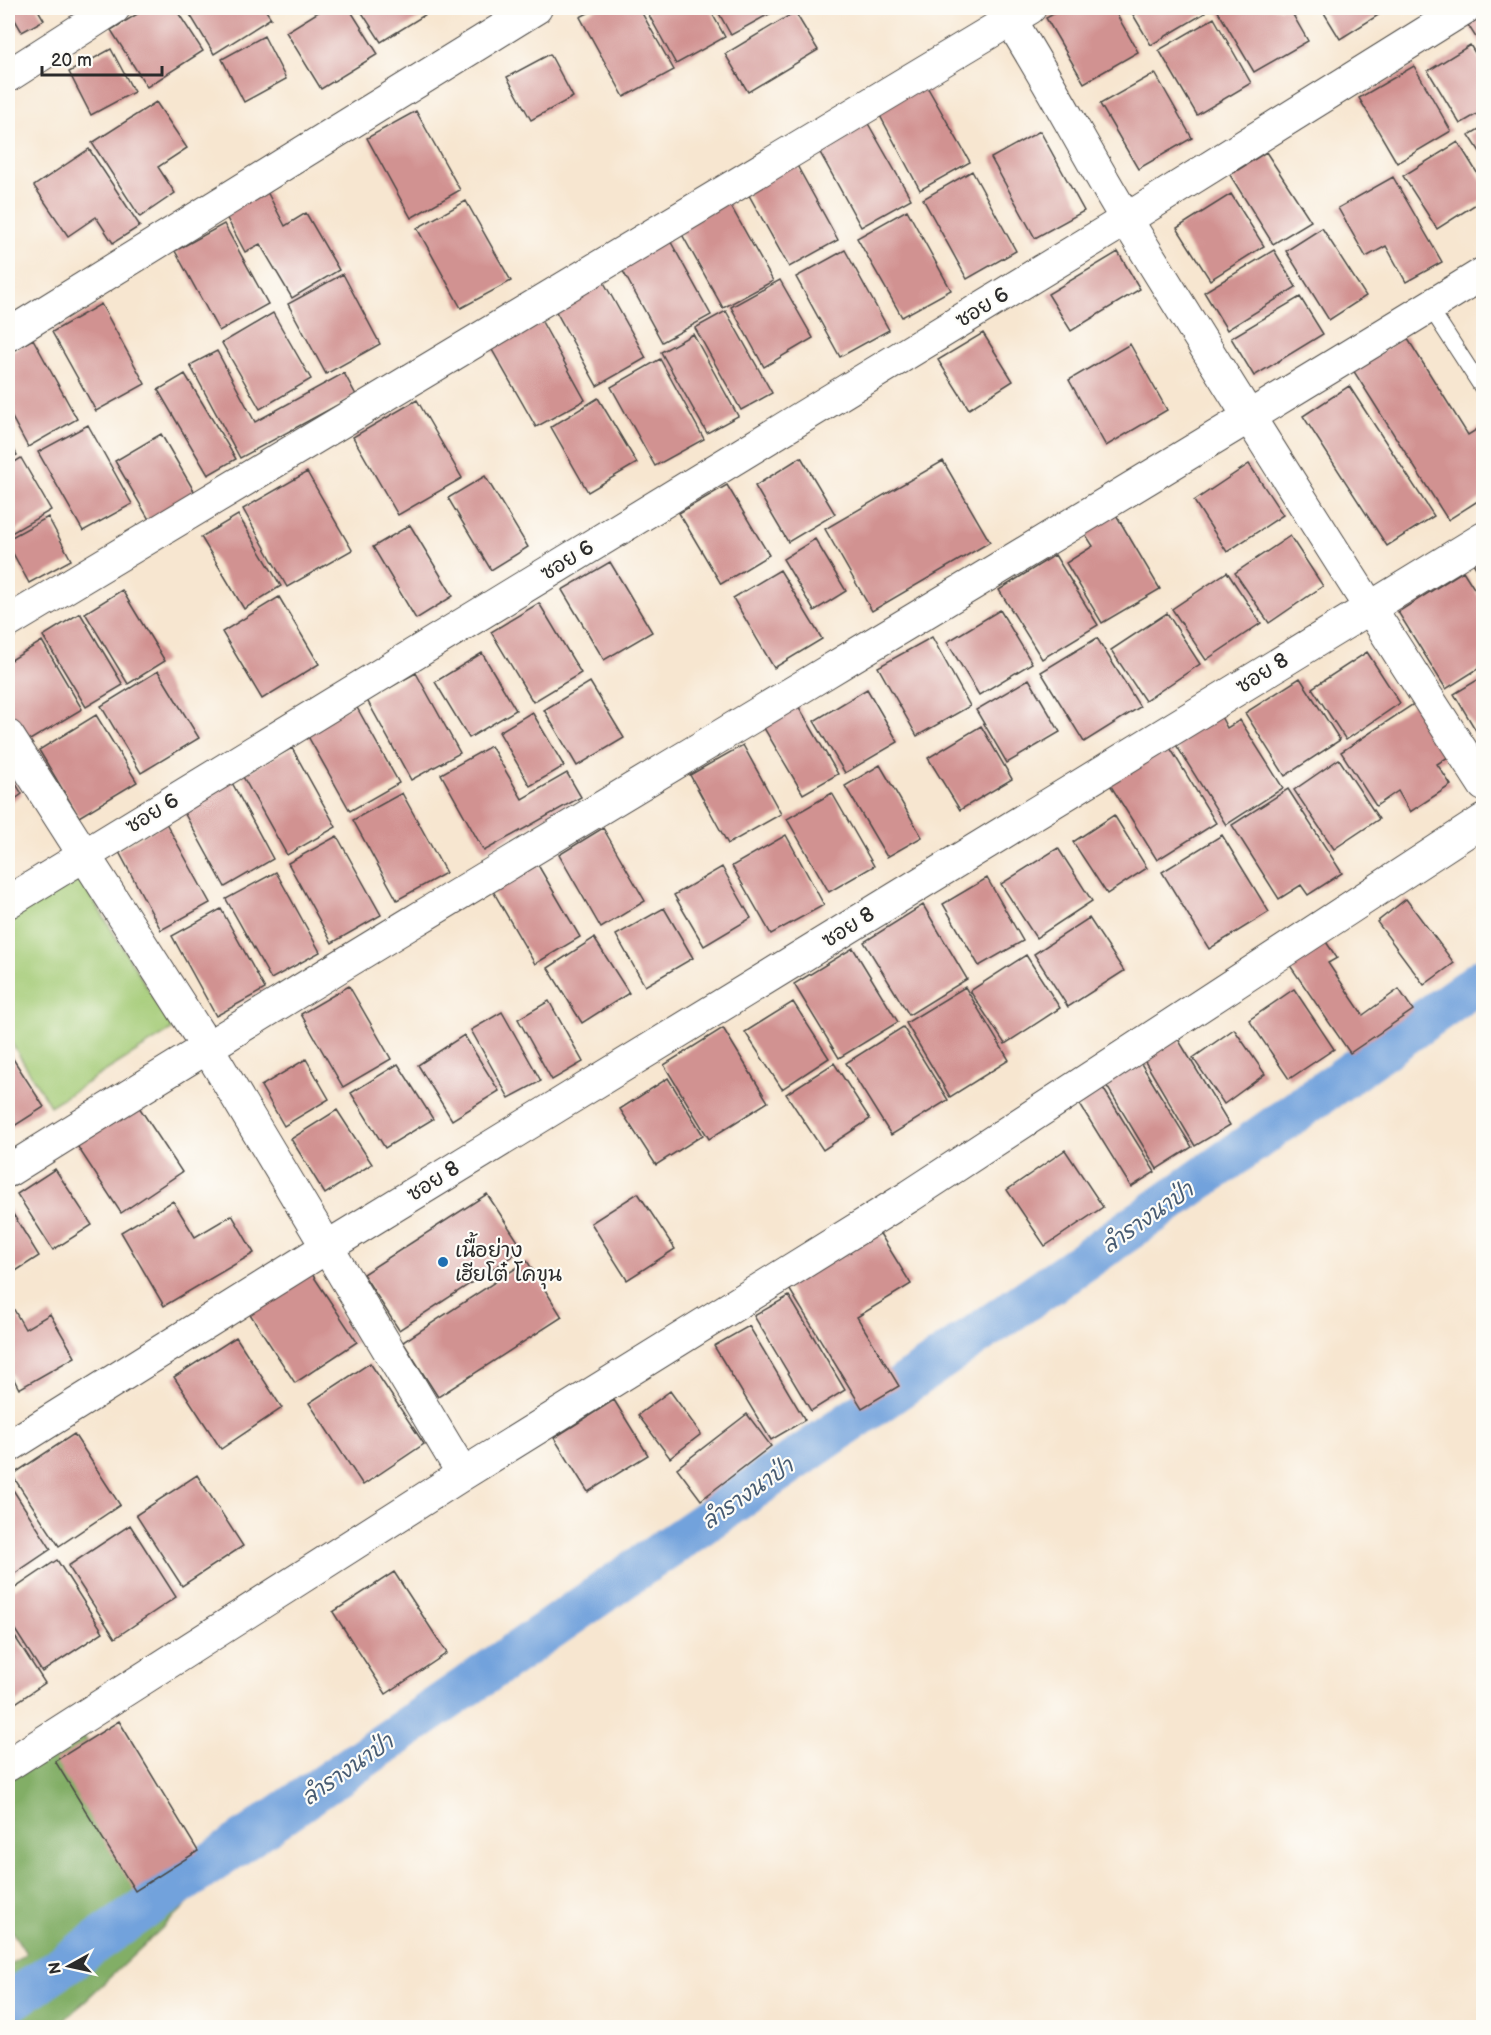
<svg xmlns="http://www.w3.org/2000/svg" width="1491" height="2035" font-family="'Balsamiq Sans','Playpen Sans Thai',sans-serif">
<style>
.green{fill:#a3ca75;stroke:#677a50;stroke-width:1.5}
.forest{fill:#82ae66;stroke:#566c48;stroke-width:1.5}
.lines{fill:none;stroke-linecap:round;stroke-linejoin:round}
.canal{stroke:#72a2dc;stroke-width:42}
.building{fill:#d19291}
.lane-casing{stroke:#4a4744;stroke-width:17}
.street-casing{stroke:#4a4744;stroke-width:34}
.lane{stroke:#fff;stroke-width:15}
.street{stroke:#fff;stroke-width:32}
.poi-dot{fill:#1f6fb2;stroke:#fdfcf7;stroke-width:2}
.labels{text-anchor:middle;stroke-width:4.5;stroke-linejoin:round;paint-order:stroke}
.street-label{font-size:21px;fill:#2b2b2b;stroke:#fdfcf7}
.poi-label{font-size:21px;fill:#2b2b2b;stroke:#fdfcf7;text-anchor:start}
.water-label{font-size:22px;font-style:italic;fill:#475b72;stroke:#fdfcf7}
</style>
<rect width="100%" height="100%" fill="#fdfcf7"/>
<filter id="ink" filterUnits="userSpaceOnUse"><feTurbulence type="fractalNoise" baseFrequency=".0167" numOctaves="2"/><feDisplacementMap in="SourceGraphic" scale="12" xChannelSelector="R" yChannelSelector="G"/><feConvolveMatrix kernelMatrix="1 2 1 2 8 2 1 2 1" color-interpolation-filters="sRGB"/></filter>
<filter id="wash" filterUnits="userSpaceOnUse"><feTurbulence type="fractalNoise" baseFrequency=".008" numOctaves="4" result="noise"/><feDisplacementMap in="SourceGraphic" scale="24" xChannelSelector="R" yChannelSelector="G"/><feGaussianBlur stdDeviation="1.35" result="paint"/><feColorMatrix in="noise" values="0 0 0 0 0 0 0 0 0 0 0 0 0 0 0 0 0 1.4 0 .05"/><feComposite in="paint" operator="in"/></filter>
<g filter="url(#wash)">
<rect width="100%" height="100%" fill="#f7e6d0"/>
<path class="green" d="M74 869 173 1029 50 1106 8 1037V910Z"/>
<path class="forest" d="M81 1732 192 1900 57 2027H8V1967L26 1953 8 1925V1780Z"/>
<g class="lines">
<path class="canal" d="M8 2003 1153 1213 1484 978"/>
</g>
<g id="blocks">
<path class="building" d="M8 8H37L44 20 22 32Z
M147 8H175L203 51 147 87 111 30Z
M186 8H264L271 18 214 54Z
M325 8H349L378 54 321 89 286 32Z
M359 8H436L381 42Z
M598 8H639L674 70 624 97 580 17Z
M645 8H709L725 37 676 64Z
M716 8H780L731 35Z
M1065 8H1113L1138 52 1084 83 1046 18Z
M1129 8H1202L1205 13 1151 45Z
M1216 8H1289L1308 41 1254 72Z
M1321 8H1376L1380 14 1340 39Z
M795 12 818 50 748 92 725 54Z
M1484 15V50L1468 25Z
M1214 18 1251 83 1197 115 1159 50Z
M264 36 286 79 244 102 222 59Z
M1470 45 1484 67V110L1460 124 1428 71Z
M111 49 134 92 91 115 69 72Z
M550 54 573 97 531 120 507 77Z
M1414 66 1451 131 1397 163 1359 98Z
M1155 73 1192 138 1138 169 1100 104Z
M925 83 970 162 920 190 877 110Z
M156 102 187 148 158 167 175 193 140 217 92 143Z
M416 111 460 190 411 218 367 138Z
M866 120 911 199 861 227 817 147Z
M1484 126V158L1469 135Z
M1040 131 1084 211 1035 238 991 158Z
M1458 142 1484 184V199L1437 229 1403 176Z
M89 149 140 226 113 243 96 217 68 236 34 186Z
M1266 152 1311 221 1273 244 1230 175Z
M794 160 838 240 789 267 745 188Z
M972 171 1016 251 967 279 923 199Z
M1393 177 1442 262 1406 282 1386 246 1366 257 1338 208Z
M264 186 285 226 306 213 339 270 292 298 260 244 245 252 222 209Z
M1231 194 1264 246 1210 280 1177 228Z
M466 201 511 281 461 308 417 228Z
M728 201 773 281 723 308 679 229Z
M907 210 951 290 902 317 857 238Z
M224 224 268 304 219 331 175 251Z
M1322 228 1366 296 1329 320 1286 251Z
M667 235 711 315 662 342 618 262Z
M845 250 889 330 840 357 796 277Z
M1274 250 1296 287 1227 330 1204 292Z
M1118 252 1140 289 1071 331 1048 294Z
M343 274 380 344 326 374 288 304Z
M602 279 646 358 597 386 553 306Z
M780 280 813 338 764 367 731 307Z
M1300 297 1323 334 1254 376 1231 338Z
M101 304 145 384 96 411 52 332Z
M726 311 772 393 741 410 695 328Z
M273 313 311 379 260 409 222 343Z
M541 320 585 400 536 427 491 348Z
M983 333 1013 381 969 409 938 360Z
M693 334 738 416 707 433 661 352Z
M1406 336 1468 435 1484 425V497L1448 520 1353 370Z
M33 339 77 419 28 447 8 410V353Z
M1130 344 1167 410 1106 446 1069 380Z
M217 351 255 422 344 373 356 395 240 458 190 365Z
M660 359 704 439 655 466 611 387Z
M185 374 236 459 208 475 158 390Z
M1349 386 1434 516 1387 546 1303 416Z
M598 398 637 463 588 492 551 427Z
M417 400 462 478 398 515 353 437Z
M88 425 132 504 83 531 38 452Z
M161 434 197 496 151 523 115 461Z
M8 439 17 455 8 460Z
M801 457 835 514 788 542 755 486Z
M21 458 51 510 8 535V466Z
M943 461 990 542 872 611 825 529Z
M1249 464 1283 515 1227 552 1194 501Z
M307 472 352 550 287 587 243 509Z
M485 476 528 547 491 570 448 498Z
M727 485 769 555 721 584 679 513Z
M1115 513 1160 589 1102 623 1066 563 1093 546 1084 532Z
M238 515 281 586 244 609 201 537Z
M48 517 71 560 29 583 8 544V539Z
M410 525 453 596 416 619 373 547Z
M1290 536 1323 586 1269 623 1235 573Z
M815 539 846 591 814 611 783 559Z
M1055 555 1098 625 1042 659 999 590Z
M1484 557V581L1473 563Z
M610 562 652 632 604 660 562 590Z
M780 570 822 639 774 668 733 598Z
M1463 571 1484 604V665L1446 689 1398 612Z
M1227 572 1261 623 1206 660 1172 609Z
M122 590 165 661 128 684 85 613Z
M279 597 319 664 262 699 222 632Z
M539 603 581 673 533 702 491 632Z
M1000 610 1032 663 979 695 947 642Z
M80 613 123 685 86 707 43 636Z
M1167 613 1200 664 1145 701 1111 650Z
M932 637 970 706 917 736 878 667Z
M1097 638 1140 707 1084 742 1041 672Z
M42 641 82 709 25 743 8 715V662Z
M1367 652 1400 703 1346 740 1312 688Z
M482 653 516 710 469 738 435 682Z
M158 671 199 738 141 773 101 706Z
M416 673 460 753 411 780 367 700Z
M1484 676V744L1454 694Z
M1300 678 1340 740 1285 776 1245 713Z
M1029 679 1060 732 1007 763 976 710Z
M590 682 624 738 577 766 544 710Z
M867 689 898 742 845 773 814 721Z
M1418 701 1453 754 1437 764 1451 785 1410 812 1398 791 1376 806 1341 752Z
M796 702 838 774 803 794 761 723Z
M355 704 399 783 350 811 305 731Z
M1218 711 1227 728 1240 720 1283 788 1226 825 1173 740Z
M532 712 564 766 530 786 499 732Z
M96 715 137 782 79 817 39 750Z
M981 726 1012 779 960 810 928 758Z
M743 745 781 814 728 844 690 775Z
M491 746 522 799 567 773 581 797 484 851 441 774Z
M1169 746 1216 823 1157 860 1109 783Z
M292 748 336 827 287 855 242 775Z
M1339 759 1379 819 1334 849 1294 790Z
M880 765 922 837 887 857 845 786Z
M8 771 22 794 8 804Z
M230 779 273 859 225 887 181 807Z
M1288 789 1342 873 1308 895 1301 885 1279 899 1232 825Z
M402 793 446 873 397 900 353 820Z
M832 793 874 866 829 892 787 819Z
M1114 815 1147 868 1107 894 1073 842Z
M166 823 210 903 161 930 118 850Z
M603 828 645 901 601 928 559 855Z
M786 835 824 905 771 934 732 866Z
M1222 835 1269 912 1209 949 1162 872Z
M337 836 381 915 332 943 288 863Z
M1058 848 1092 901 1036 938 1001 884Z
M538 865 580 937 535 964 493 891Z
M722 867 751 918 704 946 674 895Z
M276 872 320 952 271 979 226 899Z
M987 878 1023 941 979 966 943 904Z
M1406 899 1454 963 1424 985 1377 922Z
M923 905 967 979 909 1015 864 942Z
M664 908 693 958 645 986 616 935Z
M221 909 265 989 216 1016 172 936Z
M1089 918 1124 971 1068 1007 1034 954Z
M594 938 629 993 582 1023 548 968Z
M1324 939 1337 958 1328 963 1363 1015 1399 989 1413 1010 1350 1053 1289 964Z
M853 948 898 1022 839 1058 794 984Z
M1026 955 1060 1008 1005 1044 970 991Z
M349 986 391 1059 343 1087 301 1014Z
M965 987 1009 1060 950 1097 906 1023Z
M1294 989 1334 1049 1289 1079 1249 1020Z
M549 1001 583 1062 552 1080 518 1019Z
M793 1002 829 1058 782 1089 745 1032Z
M502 1012 541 1081 509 1098 471 1030Z
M903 1027 948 1100 891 1135 846 1063Z
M723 1028 768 1102 709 1139 664 1065Z
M1234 1029 1265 1074 1224 1104 1193 1058Z
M464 1035 499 1091 452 1120 418 1065Z
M1178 1039 1230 1125 1195 1146 1144 1060Z
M8 1051 44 1107 8 1130Z
M306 1059 329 1099 284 1126 261 1086Z
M1140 1062 1192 1147 1157 1169 1105 1083Z
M834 1063 870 1119 823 1150 786 1094Z
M398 1064 433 1119 385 1148 351 1093Z
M668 1078 703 1135 656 1165 620 1109Z
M1103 1088 1155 1172 1131 1187 1079 1103Z
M135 1101 182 1172 121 1213 74 1141Z
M337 1110 372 1164 325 1194 291 1139Z
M1065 1150 1103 1207 1045 1246 1007 1190Z
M55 1169 92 1225 53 1250 17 1194Z
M638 1193 675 1249 627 1280 591 1223Z
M487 1194 523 1249 399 1330 363 1274Z
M173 1201 195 1237 232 1215 254 1253 164 1306 121 1232Z
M8 1206 39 1256 8 1276Z
M876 1227 911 1284 857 1317 899 1386 862 1408 785 1282Z
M527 1261 562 1317 438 1397 403 1342Z
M310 1271 357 1342 295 1383 248 1311Z
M789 1296 845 1390 811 1411 754 1316Z
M8 1299 25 1329 50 1314 75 1357 19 1389 8 1368Z
M749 1326 805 1420 771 1440 714 1346Z
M236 1337 282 1408 221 1449 174 1377Z
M370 1363 424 1444 363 1485 309 1403Z
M670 1391 701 1434 670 1458 638 1415Z
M614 1400 648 1455 588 1492 554 1438Z
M747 1414 771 1446 701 1500 677 1468Z
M74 1434 120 1505 59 1546 12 1475Z
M197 1475 243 1546 182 1586 136 1515Z
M8 1482 51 1549 8 1578Z
M130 1525 176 1597 115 1638 68 1566Z
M57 1560 103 1632 42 1672 8 1619V1593Z
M394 1572 447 1653 386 1694 333 1612Z
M8 1626 45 1683 8 1708Z
M119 1721 198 1851 135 1891 55 1761Z"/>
</g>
</g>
<g filter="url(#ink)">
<use href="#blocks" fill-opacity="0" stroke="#4a4744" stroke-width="1.5"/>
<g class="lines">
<defs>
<path id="lane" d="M1429 306 1484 391"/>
<path id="street" d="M1003 8C1047 77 1085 151 1128 222 1244 411 1363 598 1484 785
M8 76 114 8
M8 335 536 8
M8 622 1030 8
M8 736 207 1047 463 1474
M8 902 1127 219 1465 8
M8 1171C496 866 993 576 1484 273
M8 1447 327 1247 1484 538
M8 1765 463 1474 910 1196 1484 820"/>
</defs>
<use href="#lane" class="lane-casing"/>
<use href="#street" class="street-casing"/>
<use href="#lane" class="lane"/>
<use href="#street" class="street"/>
</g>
</g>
<circle class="poi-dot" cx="443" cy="1262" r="6"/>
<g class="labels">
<g class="street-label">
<text transform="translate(982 307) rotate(-31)" y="7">ซอย 6</text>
<text transform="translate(567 560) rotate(-31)" y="7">ซอย 6</text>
<text transform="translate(1262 673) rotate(-32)" y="7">ซอย 8</text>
<text transform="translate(152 813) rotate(-31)" y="7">ซอย 6</text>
<text transform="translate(848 927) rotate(-32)" y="7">ซอย 8</text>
<text transform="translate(433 1181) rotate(-32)" y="7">ซอย 8</text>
</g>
<g class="poi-label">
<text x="455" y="1257">เนื้อย่าง<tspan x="455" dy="24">เฮียโต๋ โคขุน</tspan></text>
</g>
<g class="water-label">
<text transform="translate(1147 1217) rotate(-35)" y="8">ลำรางนาป่า</text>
<text transform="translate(747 1493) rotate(-35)" y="8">ลำรางนาป่า</text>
<text transform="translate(347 1769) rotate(-35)" y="8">ลำรางนาป่า</text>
</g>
</g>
<rect width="1491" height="2035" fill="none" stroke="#fdfcf7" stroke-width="30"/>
<g transform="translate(69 1966) rotate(262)" stroke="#fdfcf7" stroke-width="4.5" paint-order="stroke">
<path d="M0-4.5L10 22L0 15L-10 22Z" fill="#2b2b2b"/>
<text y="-9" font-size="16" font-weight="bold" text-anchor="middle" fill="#2b2b2b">N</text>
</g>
<path d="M42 66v9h120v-9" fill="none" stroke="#2b2b2b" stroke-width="3"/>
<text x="51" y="66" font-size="18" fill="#2b2b2b" stroke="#fdfcf7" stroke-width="4.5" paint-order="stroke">20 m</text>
</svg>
